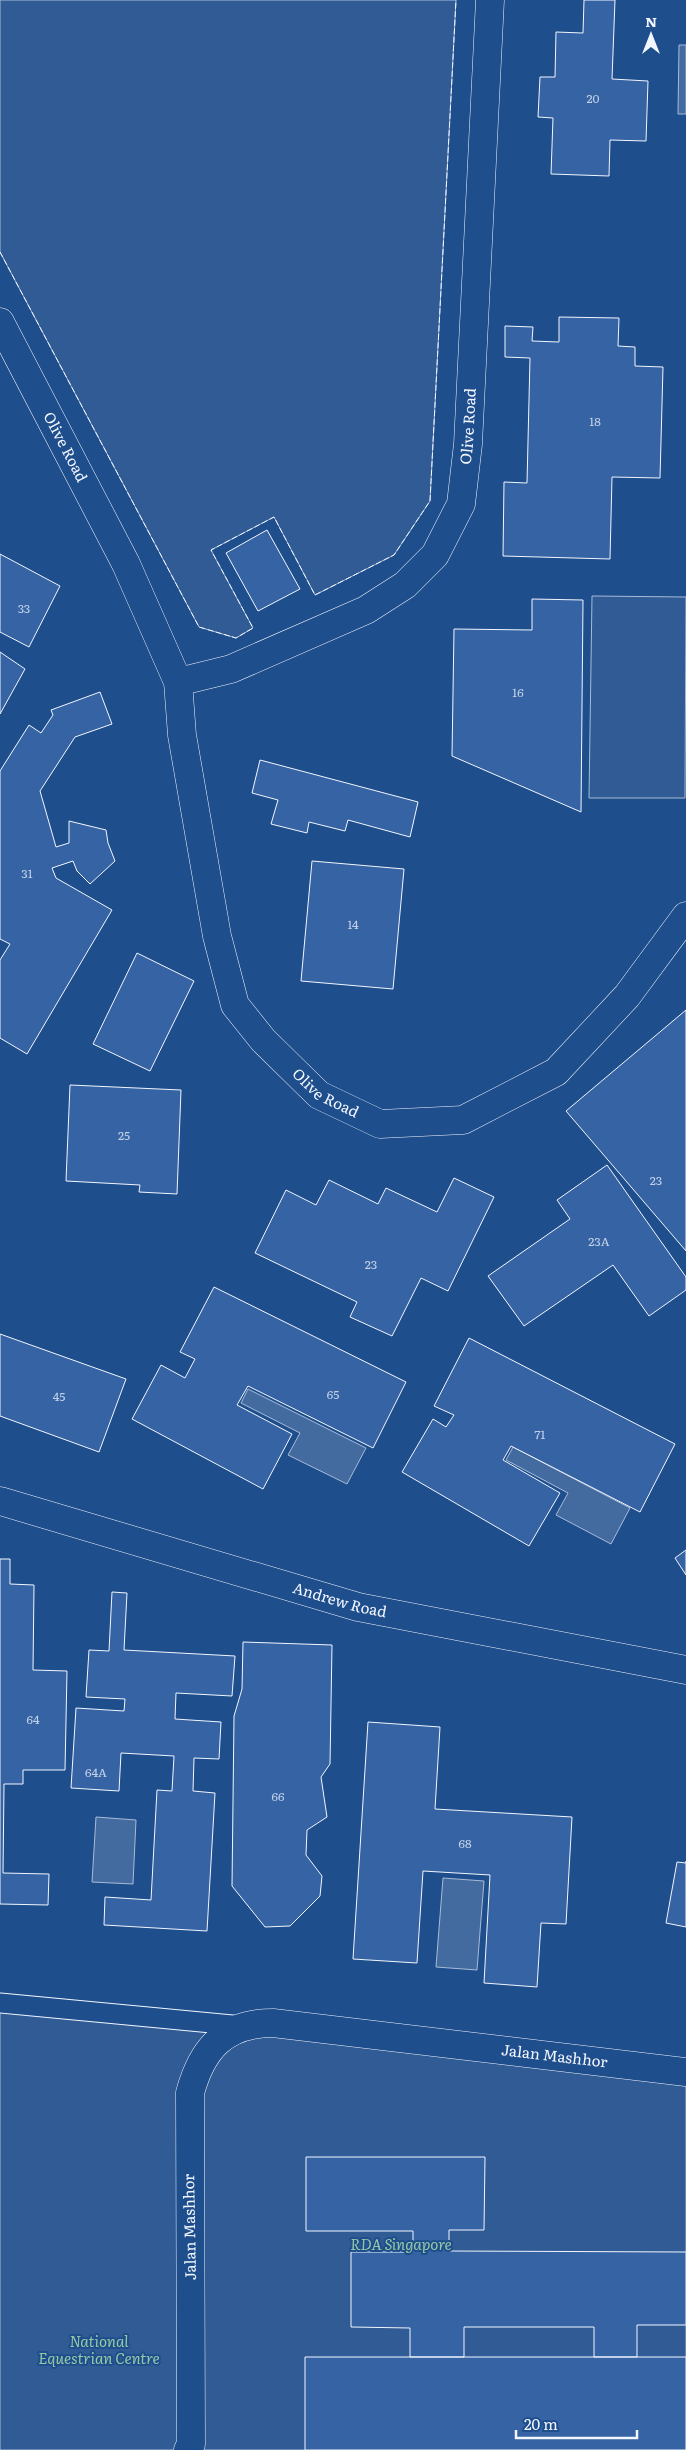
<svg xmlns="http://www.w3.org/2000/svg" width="686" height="2450" font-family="Literata,serif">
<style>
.built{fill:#305b95;stroke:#a8bbd7}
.water{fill:#446ba0;stroke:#a8bbd7}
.building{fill:#3563a3;stroke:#f2f6ff}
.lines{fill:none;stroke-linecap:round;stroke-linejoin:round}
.lane-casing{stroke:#f2f6ff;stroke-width:21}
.street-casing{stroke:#f2f6ff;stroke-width:29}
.lane{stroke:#1f4e8c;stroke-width:19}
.street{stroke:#1f4e8c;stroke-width:28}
.fence{stroke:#f2f6ff;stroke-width:1;stroke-dasharray:6 2.5;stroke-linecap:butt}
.labels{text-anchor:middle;stroke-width:4;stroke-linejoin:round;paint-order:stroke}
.number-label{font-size:12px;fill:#c3d1e8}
.street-label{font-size:15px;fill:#f2f6ff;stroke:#1f4e8c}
.park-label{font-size:15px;font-style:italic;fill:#97c8a6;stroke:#1f4e8c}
</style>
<rect width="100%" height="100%" fill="#1f4e8c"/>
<path class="built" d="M0 0H456L430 501 394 555 315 595 274 517 211 550 253 628 236 638 199 627 0 252Z
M592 596 686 597 685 798H589Z
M0 2001 686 2073V2450H0Z"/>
<path class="water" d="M679 45H686V114H678Z
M248 1389 366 1448 347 1484 288 1455 300 1433 241 1403Z
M513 1447 630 1508 611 1544 556 1515 568 1493 506 1460Z
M96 1817 136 1820 133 1884 92 1882Z
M443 1878 484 1881 477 1970 436 1967Z"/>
<path class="building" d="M584 0H615L612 79 648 81 646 141 610 140 609 176 551 174 553 118 538 117 540 77H555L556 32 583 33Z
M559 317 619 318 618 346 635 347V366L663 367 660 478 612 477 610 559 503 556 504 482 527 483 530 358 505 357V326L533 327 532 341 559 342Z
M267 530 300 589 258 611 226 553Z
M0 554 60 586 29 647 0 632Z
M532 599 583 600 581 812 452 756 454 629 532 630Z
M0 652 25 669 0 714Z
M100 692 112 724 75 737 40 791 56 847 69 843V821L106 830 108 843 115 861 90 884 77 871 73 861 52 868 56 878 112 910 27 1054 0 1038V960L10 944 0 939V771L29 725 41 733 53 715 51 710Z
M260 760 418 802 410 837 348 820 345 831 309 822 307 833 271 824 278 800 252 793Z
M312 861 404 869 393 989 301 981Z
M137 953 194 981 150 1071 93 1044Z
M686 1010V1251L566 1111Z
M70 1085 181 1090 177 1194 139 1192 140 1185 66 1181Z
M607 1165 686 1277V1290L649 1316 613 1265 524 1326 488 1276 570 1219 557 1200Z
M454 1178 494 1197 448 1291 421 1278 392 1336 350 1317 357 1302 255 1253 286 1190 316 1205 329 1180 378 1204 386 1188 437 1212Z
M214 1287 406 1382 373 1448 248 1386 237 1405 292 1434 263 1489 132 1419 161 1365 185 1378 195 1359 180 1352Z
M0 1334 126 1379 99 1452 0 1416Z
M469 1338 675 1444 640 1512 511 1446 503 1460 560 1493 529 1546 402 1472 433 1419 446 1427 454 1415 434 1406Z
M686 1550V1575L675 1558Z
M0 1559H10V1584L34 1585 33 1670 67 1671 65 1770H23V1784H4L3 1873 49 1874 48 1905 0 1904Z
M112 1592 127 1593 124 1650 235 1656 232 1696 176 1693 175 1719 221 1722 219 1759 194 1758 193 1791 215 1793 207 1931 104 1925 105 1897 151 1900 157 1790 172 1791 174 1756 121 1753 119 1791 71 1788 76 1708 124 1711 125 1699 86 1697 89 1650 109 1651Z
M243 1642 332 1645 330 1764 321 1777 327 1817 307 1830 306 1855 322 1876 320 1896 290 1926 265 1927 232 1886 234 1716 242 1689Z
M368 1722 440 1727 435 1809 572 1817 566 1924 541 1923 537 1987 484 1983 490 1875 423 1871 417 1963 353 1959Z
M686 1861V1927L666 1923 677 1862 686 1863Z
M306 2157H485L484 2230H449V2251L686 2252V2325H637V2357H594V2327H464V2357H410V2328L351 2327V2252H413V2231H306Z
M305 2357H686V2450H305Z"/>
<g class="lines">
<defs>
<path id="lane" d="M0 2003 243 2026"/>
<g id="street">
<path id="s1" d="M0 322 126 564 178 682 182 735 217 936 235 1005 263 1040 319 1095 380 1124 463 1120 556 1072 627 996 686 916"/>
<path id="s2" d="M178 682 231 669 366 610 405 585 435 555 461 504 468 444 490 0"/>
<path id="s3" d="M0 1501 358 1607 686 1670"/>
<path id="s4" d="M188 2450 191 2444 190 2093C202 2049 224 2023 273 2023L686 2072"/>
</g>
</defs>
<use href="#lane" class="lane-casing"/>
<use href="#street" class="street-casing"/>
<use href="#lane" class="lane"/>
<use href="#street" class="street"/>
<path class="fence" d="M0 252 199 627 236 638 253 628 211 550 274 517 315 595 394 555 430 501 456 0"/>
</g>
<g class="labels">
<g class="number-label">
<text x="593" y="103">20</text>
<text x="595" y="426">18</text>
<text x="24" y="613">33</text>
<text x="518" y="697">16</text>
<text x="27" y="878">31</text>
<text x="353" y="929">14</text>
<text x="124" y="1140">25</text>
<text x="656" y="1185">23</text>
<text x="599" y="1246">23A</text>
<text x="371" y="1269">23</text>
<text x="333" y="1399">65</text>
<text x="59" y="1401">45</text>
<text x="540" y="1439">71</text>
<text x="33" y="1724">64</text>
<text x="96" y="1777">64A</text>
<text x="278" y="1801">66</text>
<text x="465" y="1848">68</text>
</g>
<g class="street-label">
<text dy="5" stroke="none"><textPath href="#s2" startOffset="426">Olive Road</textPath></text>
<text dy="5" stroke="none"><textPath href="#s1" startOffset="141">Olive Road</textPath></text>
<text dy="5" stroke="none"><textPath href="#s1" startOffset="858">Olive Road</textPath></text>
<text dy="5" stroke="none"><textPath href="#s3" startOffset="354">Andrew Road</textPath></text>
<text dy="5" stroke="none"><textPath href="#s4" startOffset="760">Jalan Mashhor</textPath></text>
<text transform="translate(190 2227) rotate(-91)" y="5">Jalan Mashhor</text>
</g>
<g class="park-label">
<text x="401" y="2250">RDA Singapore</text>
<text x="99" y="2347">National<tspan x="99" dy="17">Equestrian Centre</tspan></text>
</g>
</g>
<g transform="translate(651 35)" stroke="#1f4e8c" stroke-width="4" paint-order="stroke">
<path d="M0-4L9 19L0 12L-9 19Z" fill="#f2f6ff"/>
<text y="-8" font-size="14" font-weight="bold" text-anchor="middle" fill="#f2f6ff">N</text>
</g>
<path d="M516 2430v8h121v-8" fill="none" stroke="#f2f6ff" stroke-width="2.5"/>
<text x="524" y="2430" font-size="15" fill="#f2f6ff" stroke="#1f4e8c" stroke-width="4" paint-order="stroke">20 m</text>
</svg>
